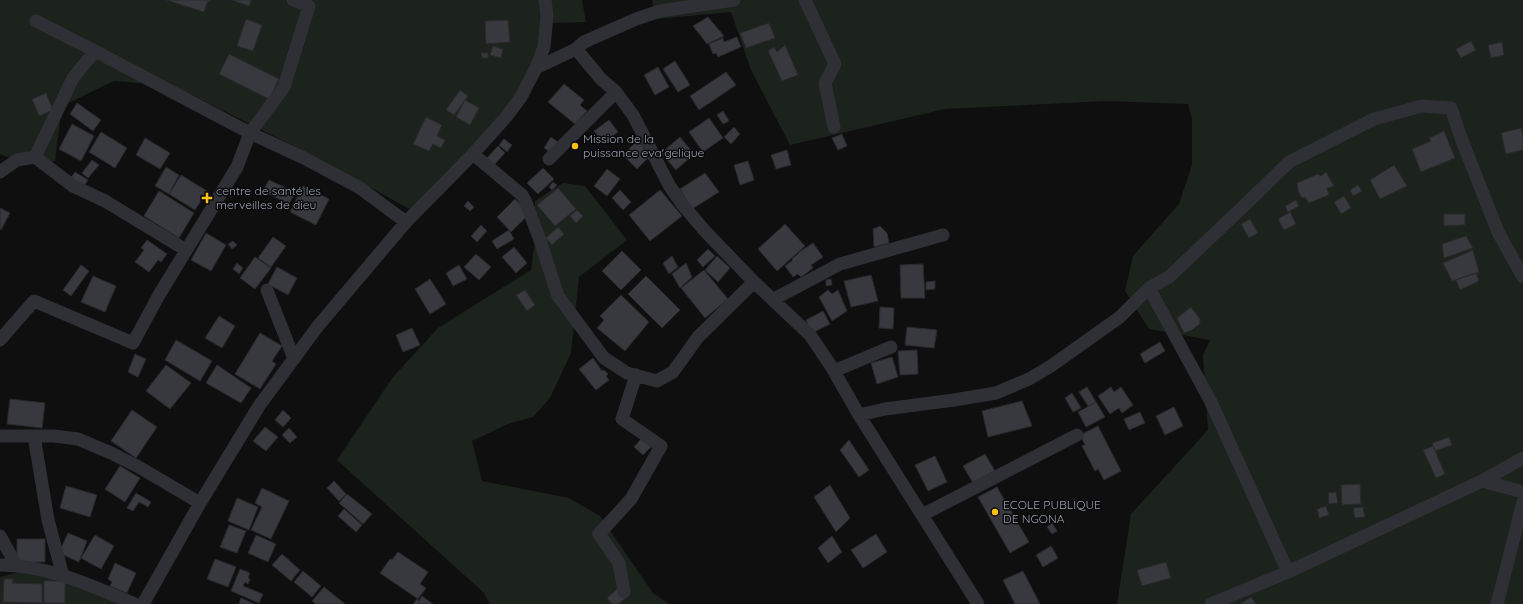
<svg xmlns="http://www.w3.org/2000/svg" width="1523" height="604" font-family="Quicksand,sans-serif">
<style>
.green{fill:#1b231c}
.building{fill:#38393e;stroke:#29282c}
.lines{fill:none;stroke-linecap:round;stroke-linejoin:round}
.street{stroke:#2f3036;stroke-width:13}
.poi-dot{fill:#ffbf18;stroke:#0a0a0b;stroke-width:1.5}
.labels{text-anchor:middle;stroke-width:3;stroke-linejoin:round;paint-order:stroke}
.poi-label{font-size:12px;fill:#9ea3b3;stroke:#0a0a0b;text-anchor:start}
</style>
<rect width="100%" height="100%" fill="#0f0f10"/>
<path class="green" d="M0 0H582L586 22 547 23 534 82 413 211 308 153 174 86 114 81 62 106 55 161 25 164 0 154Z
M652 0H1523V604H1117L1131 514 1208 430 1203 355 1210 340 1149 329 1125 291 1133 256 1179 204 1192 165V119L1188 104 1107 101 945 109 790 145 751 70 731 12 656 19Z
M563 183 585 186 627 240 579 277 571 353 550 398 533 417 508 424 472 441 482 481 569 498 600 516 653 593 669 604H490L484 593 337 460 393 377 438 328 531 270 535 240V201Z
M28 570 139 604H0V577Z"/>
<path class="building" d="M166 0H211L210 2 208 1 204 12Z
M231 0H251L249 6Z
M708 17 724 36 707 44 693 26Z
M246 19 262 25 253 51 237 46Z
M508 20 510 42 486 44 485 21Z
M769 23 775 38 746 48 740 33Z
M737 37 741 47 718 57 716 53 713 54 709 44 723 38 724 42Z
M1471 41 1476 50 1461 58 1456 49Z
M1502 42 1504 55 1491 58 1488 45Z
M785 45 798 75 782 81 768 51 774 47 777 52Z
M493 46 503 49 501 58 490 55Z
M481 53H488V58H482Z
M229 54 279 79 269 99 219 74Z
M675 61 690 85 678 92 663 69Z
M658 67 669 87 655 95 644 75Z
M726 72 736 85 699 110 690 96Z
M564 84 584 100 580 105 587 111 575 124 548 102Z
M460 90 468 96 454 115 446 110Z
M46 93 53 110 39 116 32 99Z
M465 100 479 108 470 125 456 117Z
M77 103 101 120 93 131 70 114Z
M723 111 729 121 723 124 717 115Z
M426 117 442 125 437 136 445 140 441 148 433 144 429 151 413 144Z
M709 118 723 138 703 152 689 132Z
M609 120 618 132 604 143 594 131Z
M72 124 94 136 81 161 59 149Z
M734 127 740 134 731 144 724 137Z
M1521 128 1523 135V150L1506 154 1501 133Z
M1444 131 1455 158 1421 172 1412 149 1431 141 1429 138Z
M101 132 127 148 115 168 89 152Z
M842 134 847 146 838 150 832 138Z
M551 137 558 142 551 153 544 148Z
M680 137 694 154 676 170 661 153Z
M145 138 170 153 160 169 136 155Z
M504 139 512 145 507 152 499 145Z
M637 141 651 155 637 169 623 155Z
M498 146 505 153 493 166 486 159Z
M787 150 791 165 776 169 771 155Z
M92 160 99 165 88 178 82 173Z
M748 161 754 180 740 185 734 165Z
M1394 165 1407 186 1380 199 1370 180Z
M166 167 179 175 169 194 155 186Z
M543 168 554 179 538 194 527 183Z
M607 169 620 179 607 196 594 186Z
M75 172 88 180 83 187 70 179Z
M1326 172 1334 186 1327 188 1329 195 1309 203 1305 197 1302 198 1298 191 1297 183 1318 174 1321 176Z
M705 173 719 192 692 209 680 189Z
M181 175 207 191 195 210 169 194Z
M269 180 295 192 289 204 263 191Z
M553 182 557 185 552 190 549 187Z
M1358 185 1362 191 1353 196 1350 190Z
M303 186 329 199 316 225 290 212Z
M558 188 576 209 555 226 537 205Z
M620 190 631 202 623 210 612 198Z
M660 190 682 216 650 241 629 215Z
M159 191 194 213 179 238 144 216Z
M1344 196 1351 208 1341 214 1334 202Z
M515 199 529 214 511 232 497 217Z
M1296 200 1299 206 1288 212 1285 206Z
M468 201 474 207 470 211 464 206Z
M0 208 10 213 1 230 0 229Z
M577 210 583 216 576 223 570 216Z
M1290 212 1296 224 1284 230 1278 219Z
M1444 214H1465V225L1444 226Z
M1250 219 1258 233 1249 238 1241 224Z
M785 224 805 246 777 271 758 249Z
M481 225 487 231 477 242 471 236Z
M880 226 887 233 889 243 874 247 873 229Z
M558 227 564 234 552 245 546 238Z
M509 230 514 239 497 249 492 241Z
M206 233 226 245 211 271 191 260Z
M1466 236 1473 248 1444 258 1442 244Z
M273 237 286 246 271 267 258 258Z
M147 240 167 254 161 262 158 260 149 272 135 262 144 250 141 248Z
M233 241 237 245 232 249 228 244Z
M813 243 823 257 811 265 813 268 801 277 798 274 793 277 785 266 793 260 792 259 798 254V253Z
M514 247 527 263 516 273 502 257Z
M708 249 715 256 703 267 697 260Z
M1473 250 1479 272 1452 281 1443 263Z
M622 251 641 270 621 290 602 271Z
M476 254 491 267 479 280 464 267Z
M672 256 678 267 669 274 663 263Z
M717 256 730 268 718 282 705 270Z
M255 257 271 268 255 289 240 278Z
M237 263 243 268 239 274 233 269Z
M686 263 692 277 680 288 672 274Z
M923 264 925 298H901L900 265Z
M81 265 89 271 71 296 63 290Z
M459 265 467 279 453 286 446 273Z
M277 267 297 278 288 295 268 284Z
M704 270 728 299 705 318 681 288Z
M1476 273 1479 281 1460 290 1456 280Z
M871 275 878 301 851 307 844 281Z
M93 276 116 286 105 312 81 302Z
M646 276 680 310 662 328 628 294Z
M430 279 446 304 430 314 415 289Z
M831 279 832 285 826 286V280Z
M935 281V289L926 290V282Z
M525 290 535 305 527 311 516 295Z
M828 290 832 294 838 290 847 311 832 321 819 297Z
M621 295 649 322 625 351 597 328 604 320 600 316Z
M880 307 894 308 893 329 879 328Z
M1191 307 1200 319V324L1192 330 1184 333 1177 318Z
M823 311 830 324 812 333 806 320Z
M219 316 235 326 222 348 205 338Z
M907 327 937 330 934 348 905 345Z
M412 328 420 345 403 352 396 335Z
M260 333 282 346 272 361 276 364 260 389 235 374Z
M176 340 212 361 200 381 165 360Z
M1160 342 1165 351 1145 363 1140 354Z
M917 350 918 374 900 375 898 351Z
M135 354 146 359 138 377 128 372Z
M892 357 898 377 877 384 871 363Z
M593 358 602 371 604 370 608 374 606 376 609 380 596 390 579 369Z
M166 365 191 383 170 409 146 391Z
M217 365 251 388 241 403 206 383Z
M1087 387 1096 402 1088 406 1079 392Z
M1111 387 1114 392 1121 387 1133 405 1122 413 1119 408 1110 414 1098 396Z
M1072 393 1081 408 1073 412 1065 398Z
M10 399 45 403 42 428 7 424Z
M1022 401 1032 426 988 437 982 411Z
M1096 402 1105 417 1086 427 1078 412Z
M1174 407 1183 426 1165 435 1156 416Z
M132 410 157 427 136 458 111 441Z
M283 410 291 418 283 427 275 420Z
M1140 412 1145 423 1129 430 1124 419Z
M1098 426 1121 471 1104 480 1098 469 1095 471 1082 446 1085 445 1080 435Z
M265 427 278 437 266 451 253 441Z
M289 428 297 437 290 443 282 435Z
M1449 437 1452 445 1435 451 1432 443Z
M641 439 651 447 643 455 634 447Z
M849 440 869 470 859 477 840 450Z
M1433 446 1445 474 1436 478 1423 450Z
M985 454 995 471 973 483 963 466Z
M935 456 947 482 928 491 915 465Z
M120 466 140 478 125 502 105 489Z
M334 481 346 494 339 501 327 488Z
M1360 484 1361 504 1342 505 1341 485Z
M830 485 850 518 836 532 814 497Z
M66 486 97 495 90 517 60 508Z
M997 487 1029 542 1010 553 978 497Z
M262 488 289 501 271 539 251 530 262 507 255 503Z
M1336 492 1338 503 1329 504 1328 493Z
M136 493 151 502 148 507 139 502 133 511 127 508Z
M347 494 372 514 363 524 339 503Z
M237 498 258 507 249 530 228 521Z
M1326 506 1329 515 1319 518 1317 509Z
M1363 507 1365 517 1355 518 1353 508Z
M344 509 362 525 356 532 338 516Z
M1052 523 1057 531 1052 534 1047 527Z
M229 525 246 531 237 553 220 547Z
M68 533 87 541 79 562 59 553Z
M876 534 887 552 863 568 851 550Z
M95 535 114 546 101 569 81 558Z
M256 535 276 544 268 562 248 553Z
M832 536 842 552 828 563 818 548Z
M17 539H45V562H17Z
M1051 546 1058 558 1043 567 1036 555Z
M398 552 428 572 420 584 426 588 418 599 380 573 390 559 392 560Z
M282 554 300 570 291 581 272 565Z
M215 559 236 567 228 587 207 579Z
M1166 562 1171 578 1142 586 1137 570Z
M115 563 136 573 127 593 110 586 112 582 108 579Z
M240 569 250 573 248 578 250 579 248 584 245 582 243 586 263 594 259 603 231 591Z
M303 571 321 586 312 597 294 582Z
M1023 571 1040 604H1015L1003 580Z
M4 579H13L12 583 42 584V603L3 602Z
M44 581H65V603H44Z
M324 587 345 604H316L312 601Z
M617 589 625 599 618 604H612L607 598Z
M422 596 433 604H413L417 599 419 601Z
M1251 597 1256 604H1240Z
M241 598 254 604H239Z"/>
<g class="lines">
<path class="street" d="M805 0 835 64 825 83 834 127
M36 21 95 51 250 133 304 158 360 188 406 222
M576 49 584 42 636 19 660 11 734 0
M536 68 576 49 601 79 616 92 633 115 669 185 682 204 704 230 754 282 810 335 831 366 859 415 978 604
M473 154 522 195 525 200 540 240 558 296 604 358 627 373 657 381 673 372 698 337 754 282
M35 157 73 78 95 51
M549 159 616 92
M0 172 17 160 35 157 73 186 105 201 186 250
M1149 288 1211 402 1288 572
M267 290 294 359
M774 299 840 264 943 235
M0 340 34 301 133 343 159 295 237 167 250 133 284 87 309 6 293 0
M834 371 891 347
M859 415 885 409 954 400 996 393 1029 379 1051 366 1120 317 1149 288 1169 277 1249 201 1289 162 1374 119 1422 106 1451 108 1461 138 1498 232 1523 277
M0 436H54L78 439 111 453 137 466 200 503
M34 436 48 520 63 576
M1482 481 1523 458
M922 515 1077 435
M0 536 16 565
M0 565C48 565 92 586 135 604
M624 592 619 563 599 534 631 499 661 446 622 419 636 375
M143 604 200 503 259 406 318 326 406 222 473 154 506 117 521 97 536 68 544 47 547 16 545 0
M1211 604 1288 572 1482 481 1523 492
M1497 604 1523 502"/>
</g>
<g class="poi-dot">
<circle cx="575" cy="146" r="4"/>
<path d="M205 192h4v4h4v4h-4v4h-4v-4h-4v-4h4z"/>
<circle cx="995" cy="512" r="4"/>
</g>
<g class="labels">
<g class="poi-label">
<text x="583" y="143">Mission de la<tspan x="583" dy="14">puissance eva'gelique</tspan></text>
<text x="216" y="195">centre de santé les<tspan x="216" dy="14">merveilles de dieu</tspan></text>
<text x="1003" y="509">ECOLE PUBLIQUE<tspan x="1003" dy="14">DE NGONA</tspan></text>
</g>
</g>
</svg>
